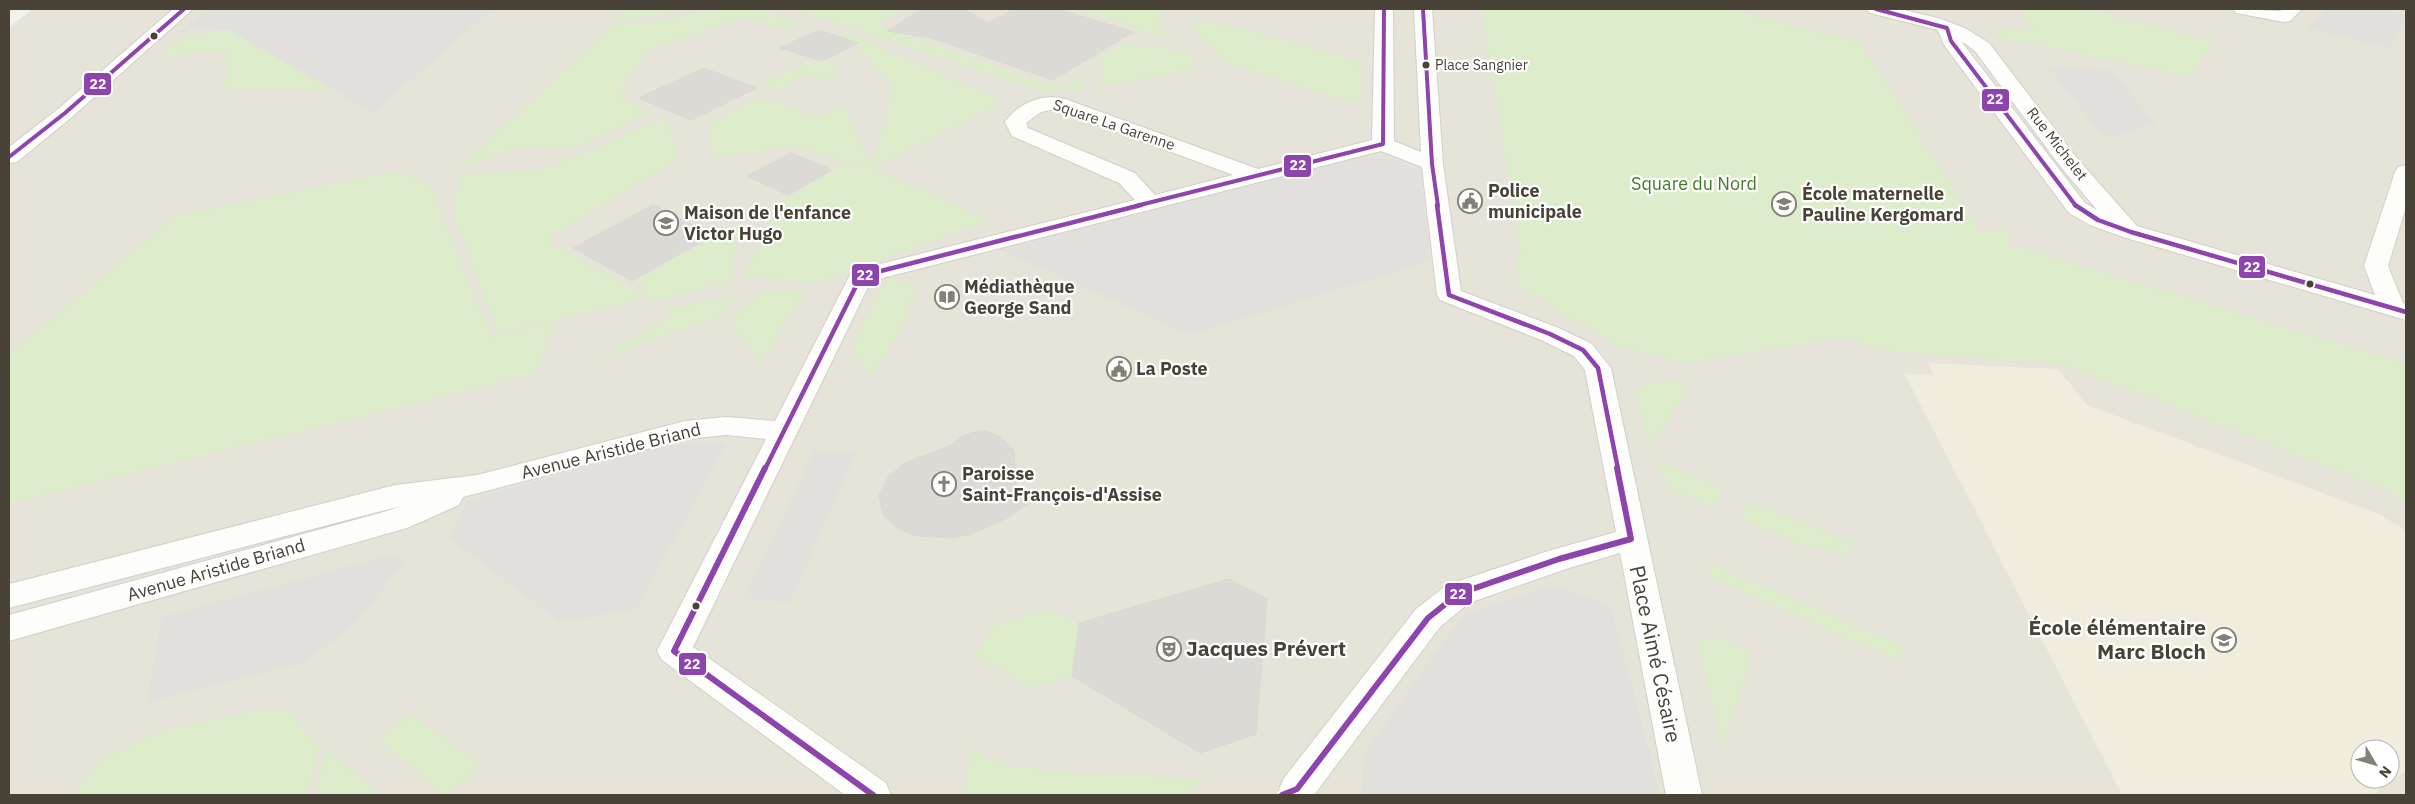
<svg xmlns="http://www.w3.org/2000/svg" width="2415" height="804" font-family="'IBM Plex Sans',sans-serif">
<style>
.residential{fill:#e6e3d9;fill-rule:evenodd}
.education{fill:#f0ecde;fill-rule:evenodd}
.green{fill:#ddedcc}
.parking{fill:#e1e0dc}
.building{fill:#dcdad4;stroke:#dad8d2}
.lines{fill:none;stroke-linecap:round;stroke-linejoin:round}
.minor-casing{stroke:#d0cfc9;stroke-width:2}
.minor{fill:#fdfdfc;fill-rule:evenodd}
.bus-1-far2-casing{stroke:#fff;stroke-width:6}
.bus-1-far1-casing{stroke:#fff;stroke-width:8}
.bus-1-casing{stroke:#fff;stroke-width:10}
.bus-1-far2{stroke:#8e44ad;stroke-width:4}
.bus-1-far1{stroke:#8e44ad;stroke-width:4.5}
.bus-1{stroke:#8e44ad;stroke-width:6}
.bus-dot{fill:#494337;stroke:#fff;stroke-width:2}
.labels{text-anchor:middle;stroke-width:4.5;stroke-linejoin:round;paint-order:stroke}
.far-bus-label{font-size:14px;fill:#494337;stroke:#fff;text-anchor:start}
.far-street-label{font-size:15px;fill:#494337;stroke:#fff}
.park-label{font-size:18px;fill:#427c29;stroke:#fff}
.poi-label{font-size:18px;font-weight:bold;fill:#494337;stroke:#fff;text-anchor:start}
.street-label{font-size:18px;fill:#494337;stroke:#fff}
.near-poi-label{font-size:21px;font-weight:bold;fill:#494337;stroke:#fff;text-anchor:end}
.near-street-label{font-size:21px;fill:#494337;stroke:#fff}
.line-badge{stroke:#fff;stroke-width:2}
.badge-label{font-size:14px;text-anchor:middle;font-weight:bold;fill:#fff}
</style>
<rect width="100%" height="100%" fill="#f2f1ec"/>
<path class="residential" d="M33 9H2406V795H9V27ZM2360 749H2390V779H2360Z"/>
<path class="education" d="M1928 363 2058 369 2087 405 2379 514 2406 531V771L2372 795H2122L1904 373 1933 375ZM2360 749H2390V779H2360Z"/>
<path class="green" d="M626 9H685L611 23Z
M715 9H761L807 27 784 29 743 17 647 50 617 97 652 112 575 147 518 148 458 168 614 25 658 22Z
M794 9H904L877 24 1044 84 1064 87 1085 75 1083 89 1047 93Z
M1085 9H1165L1155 23 1175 41 1083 10Z
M1482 9H1726L1860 43 1979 229 2009 231 2013 234 2008 244 2406 364V504L2380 487 2064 364 1877 350 1845 337 1687 363 1619 346 1521 288 1514 258H1522Z
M2021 9H2088L2214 42 2189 76 1998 37 1996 30H2035Z
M1190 23 1228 25 1359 61 1361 105 1223 61Z
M839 29 1002 101 872 169 990 220 815 283 743 276 782 203 841 164 867 168 796 146 714 158 707 125 762 96 819 118 844 105 872 168 894 87Z
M228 30 332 90 225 89 230 50 168 56V48L193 34Z
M1120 44 1181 50 1195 58V68L1099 87 1104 67 1099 56Z
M833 62 839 72 824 80 802 75 779 90 762 84 807 63Z
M666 117 678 159 546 239 647 298 498 334 452 209 463 176 550 168Z
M394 172 429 183 491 338 555 322 533 374 9 504V355L176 216Z
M739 223 731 280 652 302 638 279Z
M886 279 918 285 898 334 873 376 851 350Z
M806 290 760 363 731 321 760 291Z
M735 295 723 315 594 361 670 318 666 310Z
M1688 381 1684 395 1649 447 1635 390 1656 382Z
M1655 459 1722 489 1713 507 1669 487Z
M1748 501 1853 543 1848 554 1804 545 1742 519Z
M1711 564 1903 646 1899 661 1710 577Z
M1045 608 1079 623 1072 676 1032 688 974 655 995 626Z
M1719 637 1752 653 1722 748 1698 641Z
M290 711 319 748 307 795H72L103 758 168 729 251 712Z
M412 714 481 767 444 795 378 740Z
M327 748 378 795H324L317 788Z
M972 748 1003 766 1079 773 1205 779 1182 795H962Z"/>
<path class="parking" d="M229 9H493L373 113 229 30 197 29 179 33 205 11 221 12Z
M2326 9H2381L2406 15 2389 48 2307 28Z
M2048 67 2111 71 2156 123 2112 138 2098 130Z
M1361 156 1395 160 1421 172 1430 261 1190 335 999 249Z
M684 444H726L637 609 560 622 450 539 466 501 659 447Z
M814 451 856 453 790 602 744 598Z
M386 556 406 559 358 621 305 662 147 702 162 617Z
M1553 586 1611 606 1660 795H1366L1361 788 1365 753 1448 635 1469 613Z"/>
<path class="building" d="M922 9H964L988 23 1014 9H1058L1133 32 1053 80 931 38 887 31Z
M819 30 858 43 822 61 780 48Z
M704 68 756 88 691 120 639 98Z
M791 153 832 170 788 195 747 176Z
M653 205 713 235 632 281 573 248Z
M987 431 1001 437 1014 450 1016 486 1034 500 1007 518 976 532 954 538 917 536 900 530 883 515 879 495 889 476 907 462 950 446 960 437 971 433Z
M1229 579 1267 599 1256 734 1200 753 1072 676 1079 623Z"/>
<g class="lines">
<defs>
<path id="minor" d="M173 9H193L72 117 17 162 9 163V147L58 109Z
M1375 9H1393L1394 141 1421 152 1414 9H1432L1443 164 1461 291 1559 328 1592 344 1611 368 1702 795H1666L1620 553 1566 569 1469 603 1440 627 1314 795H1282L1279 789 1284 778 1416 609 1447 585 1548 551 1616 532 1585 370 1574 356 1541 340 1440 300 1437 295 1422 167 1381 151 871 281 693 647 886 783 891 795H845L662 660 657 651 766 439 726 435 685 439 463 497 459 505 407 528 9 641V615L387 511 401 506 9 608V584L395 485 477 475 685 421 726 417 775 421 852 271 1135 200 1119 183 1012 136 1005 122C1018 103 1043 93 1065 99L1258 169 1372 140ZM1056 109 1233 175 1155 195 1135 173 1028 128 1026 123 1041 112Z
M1867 9H1900L1938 18 1965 28 1989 43 2076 157 2137 226 2375 295 2364 266 2395 172 2398 167 2406 165V207L2388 266 2403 303 2406 304V320L2123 237 2090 225 2069 213 1944 45 1938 30 1870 13ZM1961 41 1975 51 2060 166 2097 210 2085 203Z
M2233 9 2280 11 2283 9H2302L2290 21 2284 22 2236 13Z"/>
</defs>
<use href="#minor" class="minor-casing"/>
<use href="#minor" class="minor"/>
<defs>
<path id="bus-1-far2" d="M1423 9 1432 164 1438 206
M1876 9 1947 28 1951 41 2076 206
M9 157 65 113 184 9
M1136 206 1383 144 1384 9"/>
<path id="bus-1-far1" d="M1437 205 1449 295 1550 334 1583 350 1598 368 1618 469
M2075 205 2098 220 2131 232 2406 312
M765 469 861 276 1141 205"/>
<path id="bus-1" d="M765 468 674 651 873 795
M1282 795 1297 789 1428 618 1458 594 1559 559 1631 539 1617 468"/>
</defs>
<use href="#bus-1-far2" class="bus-1-far2-casing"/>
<use href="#bus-1-far1" class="bus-1-far1-casing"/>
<use href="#bus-1" class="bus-1-casing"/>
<use href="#bus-1-far2" class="bus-1-far2"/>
<use href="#bus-1-far1" class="bus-1-far1"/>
<use href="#bus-1" class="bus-1"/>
</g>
<defs>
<symbol id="civic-ring" viewBox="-11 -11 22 22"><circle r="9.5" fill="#fff" stroke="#848076" stroke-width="1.5"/><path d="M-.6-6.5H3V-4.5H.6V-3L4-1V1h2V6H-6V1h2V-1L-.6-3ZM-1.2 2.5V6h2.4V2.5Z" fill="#848076"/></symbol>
<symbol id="school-ring" viewBox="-11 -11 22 22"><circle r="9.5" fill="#fff" stroke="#848076" stroke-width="1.5"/><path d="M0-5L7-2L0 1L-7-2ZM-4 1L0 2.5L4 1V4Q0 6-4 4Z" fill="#848076"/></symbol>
<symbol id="library-ring" viewBox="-11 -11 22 22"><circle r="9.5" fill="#fff" stroke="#848076" stroke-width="1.5"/><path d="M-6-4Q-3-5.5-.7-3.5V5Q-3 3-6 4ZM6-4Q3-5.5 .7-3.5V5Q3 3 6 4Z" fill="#848076"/></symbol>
<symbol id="church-ring" viewBox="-11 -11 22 22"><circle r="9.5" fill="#fff" stroke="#848076" stroke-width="1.5"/><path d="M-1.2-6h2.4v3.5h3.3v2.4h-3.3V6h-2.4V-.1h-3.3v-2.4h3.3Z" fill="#848076"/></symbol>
<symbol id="theatre-ring" viewBox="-11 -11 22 22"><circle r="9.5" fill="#fff" stroke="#848076" stroke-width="1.5"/><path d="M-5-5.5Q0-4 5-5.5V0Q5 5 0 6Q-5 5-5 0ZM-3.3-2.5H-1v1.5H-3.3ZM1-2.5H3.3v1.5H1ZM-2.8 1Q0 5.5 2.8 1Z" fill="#848076"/></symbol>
</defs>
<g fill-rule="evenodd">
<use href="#civic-ring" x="1456" y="187" width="28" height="28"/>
<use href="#school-ring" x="1770" y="190" width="28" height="28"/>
<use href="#school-ring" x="652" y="209" width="28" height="28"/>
<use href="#library-ring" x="933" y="283" width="28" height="28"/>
<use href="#civic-ring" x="1105" y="355" width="28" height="28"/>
<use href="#church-ring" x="930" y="470" width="28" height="28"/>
<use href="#school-ring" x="2210" y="626" width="28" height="28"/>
<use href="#theatre-ring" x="1155" y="635" width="28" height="28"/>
</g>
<g class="bus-dot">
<circle cx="154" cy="36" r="4.5"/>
<circle cx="1426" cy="65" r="4.5"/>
<circle cx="2310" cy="284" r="4.5"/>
<circle cx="696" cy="606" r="4.5"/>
</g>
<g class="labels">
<g class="far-bus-label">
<text x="1435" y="70">Place Sangnier</text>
</g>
<g class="far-street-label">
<text transform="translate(1114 125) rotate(19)" y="5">Square La Garenne</text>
<text transform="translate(2057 144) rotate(52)" y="5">Rue Michelet</text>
</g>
<g class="park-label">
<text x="1694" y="190">Square du Nord</text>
</g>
<g class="poi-label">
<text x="1488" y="197">Police<tspan x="1488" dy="21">municipale</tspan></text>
<text x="1802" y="200">École maternelle<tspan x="1802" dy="21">Pauline Kergomard</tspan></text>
<text x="684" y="219">Maison de l'enfance<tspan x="684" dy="21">Victor Hugo</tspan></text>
<text x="964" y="293">Médiathèque<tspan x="964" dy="21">George Sand</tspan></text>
<text x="1136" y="375">La Poste</text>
<text x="962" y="480">Paroisse<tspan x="962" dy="21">Saint-François-d'Assise</tspan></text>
</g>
<g class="street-label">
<text transform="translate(611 451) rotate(-14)" y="6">Avenue Aristide Briand</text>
<text transform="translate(216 570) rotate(-16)" y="6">Avenue Aristide Briand</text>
</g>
<g class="near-poi-label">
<text x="2206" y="635">École élémentaire<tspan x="2206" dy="24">Marc Bloch</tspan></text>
<text x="1186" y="656" text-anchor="start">Jacques Prévert</text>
</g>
<g class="near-street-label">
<text transform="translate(1655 654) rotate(78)" y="7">Place Aimé Césaire</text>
</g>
</g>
<g class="line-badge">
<rect x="83" y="72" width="29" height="24" rx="5" fill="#8e44ad"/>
<rect x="1981" y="88" width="29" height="24" rx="5" fill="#8e44ad"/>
<rect x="1283" y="154" width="29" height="24" rx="5" fill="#8e44ad"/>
<rect x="2238" y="255" width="28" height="24" rx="5" fill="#8e44ad"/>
<rect x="851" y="263" width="29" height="24" rx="5" fill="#8e44ad"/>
<rect x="1444" y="582" width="29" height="24" rx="5" fill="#8e44ad"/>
<rect x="678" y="652" width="29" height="24" rx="5" fill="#8e44ad"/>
</g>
<g class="badge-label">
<text x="98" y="89">22</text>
<text x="1995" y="104">22</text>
<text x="1298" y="170">22</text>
<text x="2252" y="272">22</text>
<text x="865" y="280">22</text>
<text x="1458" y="599">22</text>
<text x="692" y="669">22</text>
</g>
<rect width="2415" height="804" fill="none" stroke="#494337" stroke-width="20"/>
<g transform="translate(2375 764) rotate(128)"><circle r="24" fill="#ffffff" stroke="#b6b4af"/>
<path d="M0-4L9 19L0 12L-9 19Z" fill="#848076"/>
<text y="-8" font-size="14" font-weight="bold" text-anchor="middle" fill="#494337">N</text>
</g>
</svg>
